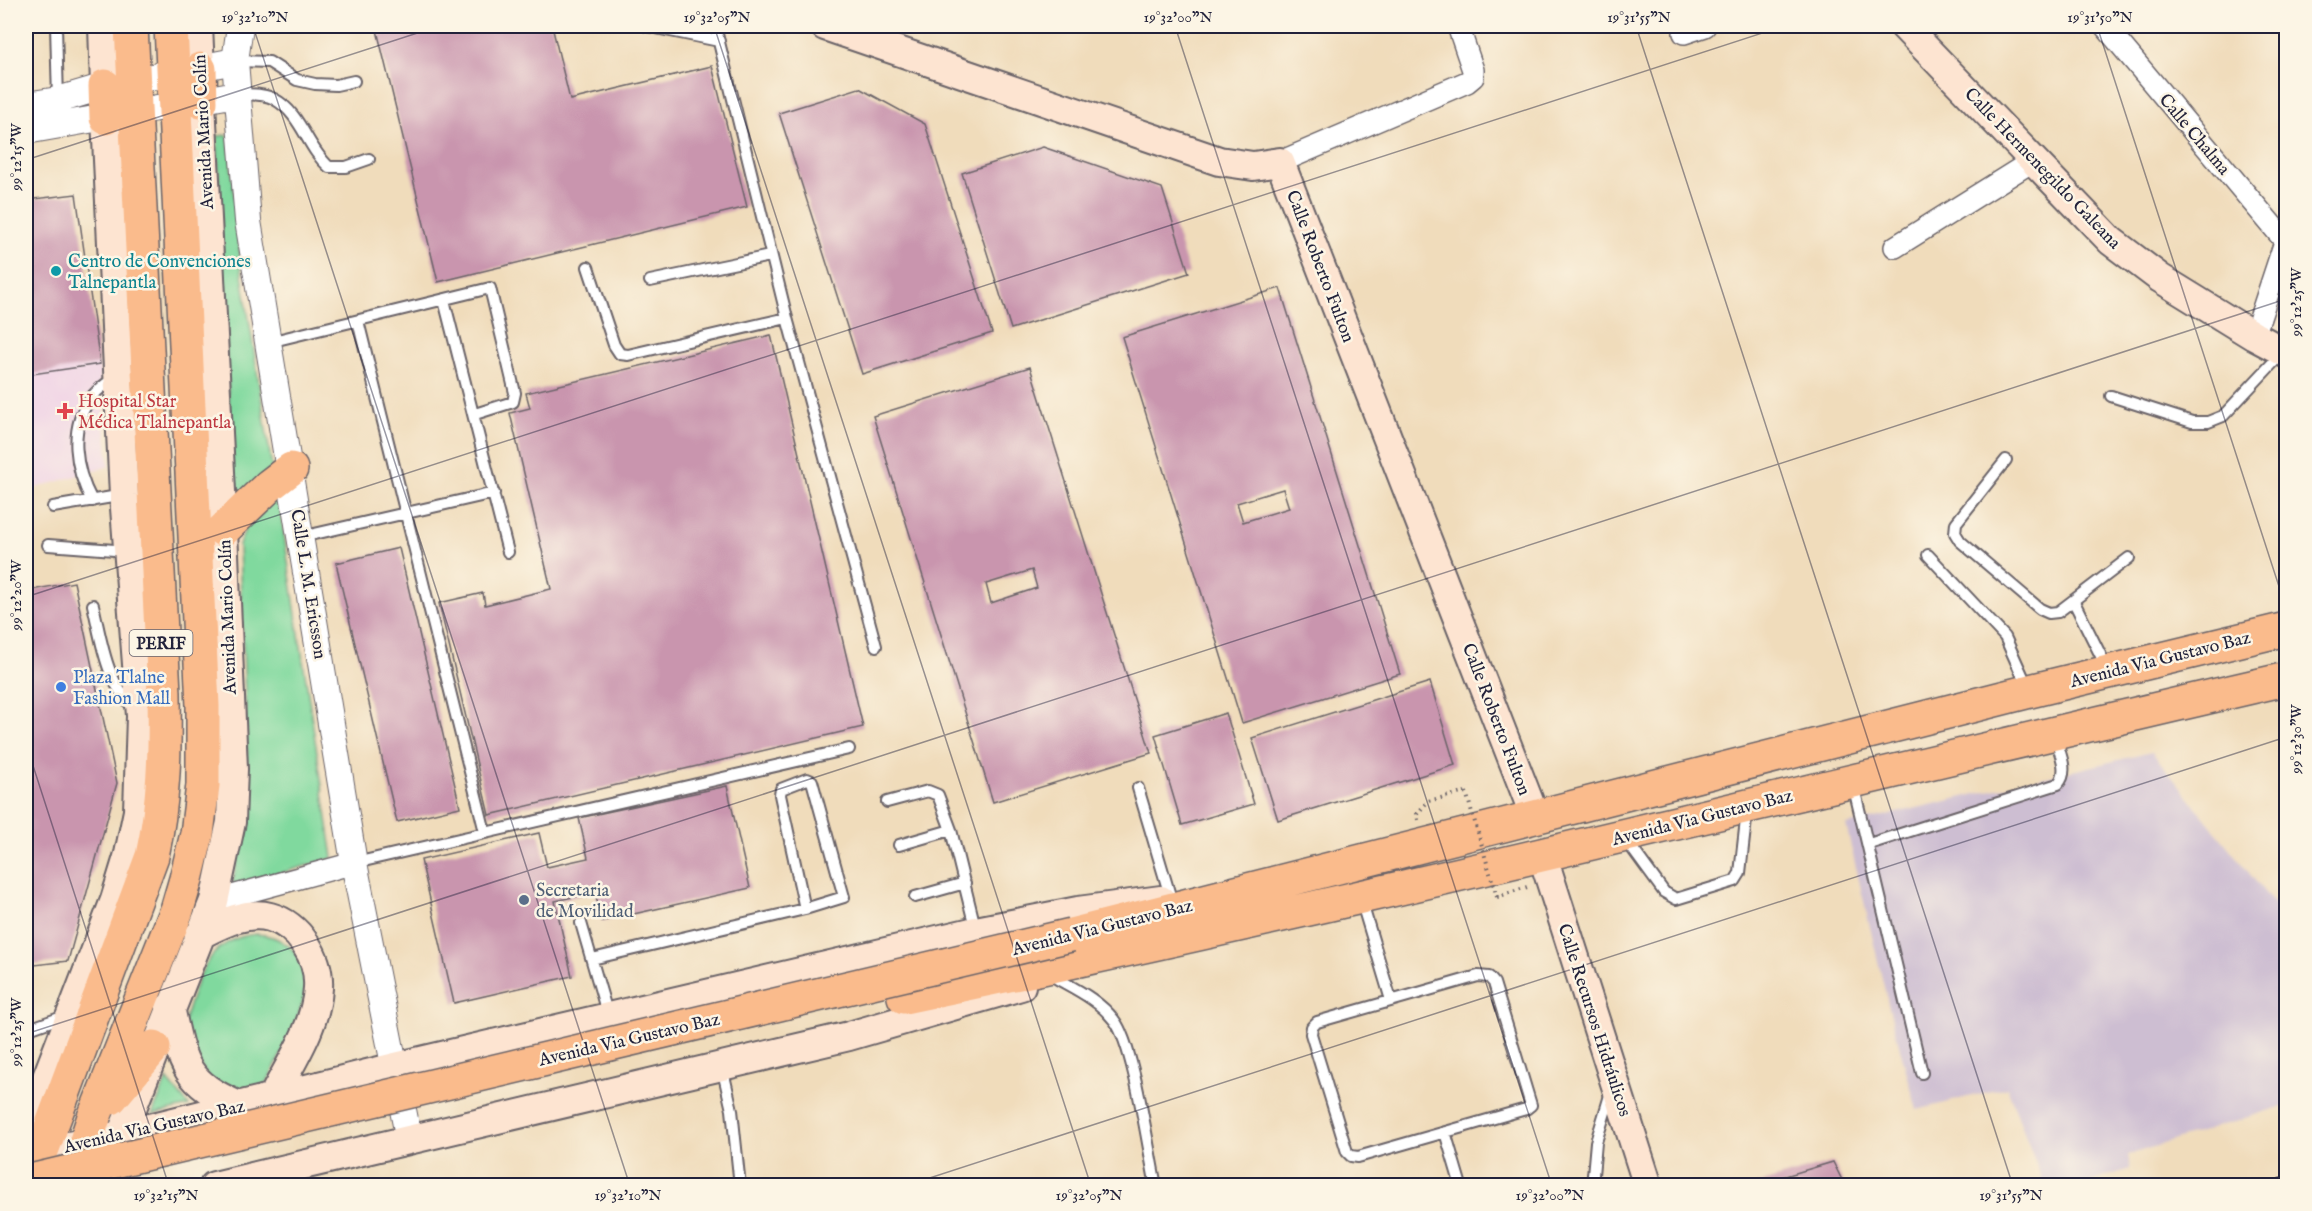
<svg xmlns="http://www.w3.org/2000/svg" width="2312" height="1211" font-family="'IM FELL English',serif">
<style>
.built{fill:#efd0e6}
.industrial{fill:#cdbed2}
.green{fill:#80d99e;stroke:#517e6c;stroke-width:1.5}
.building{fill:#c995ae;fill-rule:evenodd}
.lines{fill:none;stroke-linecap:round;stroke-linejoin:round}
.service-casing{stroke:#6a6368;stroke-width:14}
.minor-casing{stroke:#6a6368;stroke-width:24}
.tertiary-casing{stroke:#6a6368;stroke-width:28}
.secondary-casing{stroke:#6a6368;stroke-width:32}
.primary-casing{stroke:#6a6368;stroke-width:36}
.path{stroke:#6a6368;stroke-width:4;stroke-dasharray:1.5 4.5;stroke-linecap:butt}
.service{stroke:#fff;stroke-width:10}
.minor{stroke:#fff;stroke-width:21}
.tertiary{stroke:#fff;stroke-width:26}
.secondary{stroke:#fde4d1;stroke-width:28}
.primary{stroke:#fabb8c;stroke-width:33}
.primary-bridge-casing{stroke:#6a6368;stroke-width:36;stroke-linecap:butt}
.path-bridge{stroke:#6a6368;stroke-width:4;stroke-dasharray:1.5 4.5;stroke-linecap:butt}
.primary-bridge{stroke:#fabb8c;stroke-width:33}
.ticks{fill:none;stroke:#22223b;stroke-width:1.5;stroke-opacity:0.45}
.culture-dot{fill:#0f9aa8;stroke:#fcf5e5;stroke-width:2}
.health-dot{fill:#e0444e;stroke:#fcf5e5;stroke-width:2}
.shop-dot{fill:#3f7fe0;stroke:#fcf5e5;stroke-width:2}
.service-dot{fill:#5c6f8a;stroke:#fcf5e5;stroke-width:2}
.labels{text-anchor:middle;stroke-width:5;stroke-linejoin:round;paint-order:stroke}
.shield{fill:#fcf5e5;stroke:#63616e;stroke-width:1.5}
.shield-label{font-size:16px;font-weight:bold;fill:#22223b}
.street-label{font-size:18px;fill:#22223b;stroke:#fcf5e5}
.culture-label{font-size:18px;fill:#0d838f;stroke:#fcf5e5;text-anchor:start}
.health-label{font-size:18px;fill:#be3a42;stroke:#fcf5e5;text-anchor:start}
.shop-label{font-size:18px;fill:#366cbe;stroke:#fcf5e5;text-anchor:start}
.service-label{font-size:18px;fill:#4e5e75;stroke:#fcf5e5;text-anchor:start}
.neatline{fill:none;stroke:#22223b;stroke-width:2}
.ticks-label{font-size:15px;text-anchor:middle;fill:#22223b}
</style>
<rect width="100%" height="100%" fill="#fcf5e5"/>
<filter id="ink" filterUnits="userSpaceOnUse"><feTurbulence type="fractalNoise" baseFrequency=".0167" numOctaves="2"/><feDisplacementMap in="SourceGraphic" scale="12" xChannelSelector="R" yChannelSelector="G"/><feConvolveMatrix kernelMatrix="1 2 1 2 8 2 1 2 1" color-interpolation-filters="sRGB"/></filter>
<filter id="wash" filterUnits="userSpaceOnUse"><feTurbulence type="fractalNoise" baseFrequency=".008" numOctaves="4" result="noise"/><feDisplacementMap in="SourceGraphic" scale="24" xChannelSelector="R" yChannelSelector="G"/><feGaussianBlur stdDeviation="1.35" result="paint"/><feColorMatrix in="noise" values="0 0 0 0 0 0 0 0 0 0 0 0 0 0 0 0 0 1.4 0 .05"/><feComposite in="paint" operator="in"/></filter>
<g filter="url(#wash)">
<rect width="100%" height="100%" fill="#f0dcbb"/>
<path class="built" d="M97 342 109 466 26 491V356Z"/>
<path class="industrial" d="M2152 752 2286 919V1105L2128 1155 2130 1169 2077 1186 2044 1185 2007 1087 1917 1110 1889 1008 1846 825Z"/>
<path class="green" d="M228 135 241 268 272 468 233 502 217 136Z
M278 496 333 858 232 887 244 822 248 769 239 545 246 527Z
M256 934C279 935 302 950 306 975 311 1000 276 1064 264 1088L217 1094 181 1030C197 986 201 940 256 934Z
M167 1079 189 1106 152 1115Z"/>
<g id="blocks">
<path class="building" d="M376 26H552L570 100 712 66 747 207 438 282Z
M859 88 925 124 992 333 862 374 779 113Z
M1043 147 1162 188 1189 273 1011 329 962 173Z
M76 194 100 364 26 375V200Z
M1280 288 1400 674 1242 723 1122 337ZM1283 489 1289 508 1243 522 1237 503Z
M771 335 863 727 489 815 439 603 483 593 485 605 551 589 510 413 530 408 526 393Z
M1030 367 1151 753 993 802 873 416ZM1032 570 1037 588 991 603 986 584Z
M399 548 460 807 397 822 336 563Z
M74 582 117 783 68 961 26 966V591Z
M1430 682 1455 765 1278 820 1252 738Z
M1226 713 1254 804 1182 825 1155 735Z
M727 786 750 888 602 921 595 892 555 901 572 976 454 1003 421 860 539 833 547 867 588 858 579 818Z
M1833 1162 1845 1186H1755V1185Z"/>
</g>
</g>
<g filter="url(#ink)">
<use href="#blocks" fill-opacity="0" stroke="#6a6368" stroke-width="1.5"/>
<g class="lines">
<defs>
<path id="service" d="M56 26 58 100
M646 26 719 41
M235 61 269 62 297 80 315 84 336 85 354 81
M237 94C248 95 264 93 274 99 301 113 307 148 329 167H346L369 159
M588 267 614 345 620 354 628 355 787 318 715 26
M650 281 770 256
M444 300 508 552
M787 318 876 646
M358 321 485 832
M269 342 490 288 515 393 513 402 475 414
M2111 396 2192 422H2208L2223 416 2283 352
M2006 460 1956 523 1955 533 1960 541 2040 609 2049 613 2058 612 2129 558
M92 501C75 469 68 428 91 398 97 389 108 383 116 376
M53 507 124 495
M301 537 494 493
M48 545 128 551
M1928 555 2005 637 2028 688
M2074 602 2107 668
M93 605C102 643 106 684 137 711
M807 779 812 781 844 897 805 909 780 795 781 789Z
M1853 784 1922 1073
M1138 788 1171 899
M887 802 928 791 938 795 951 830 976 931
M1626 840 1664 892 1676 899 1735 881 1740 873 1747 811
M1869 844 2058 784C2070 771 2059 752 2055 737
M899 845 951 830
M355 863 849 749
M915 897 965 883
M1361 900 1391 1000
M581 923 608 1016
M592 959 805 909
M1478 976 1489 977 1494 983 1531 1105 1526 1109 1358 1157 1351 1156 1347 1152 1311 1034 1312 1027 1317 1022Z
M1054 977C1075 989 1099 1000 1114 1020 1134 1045 1148 1149 1156 1186
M26 1030 65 1016
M722 1067 732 1110 740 1186
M1445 1132 1461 1186
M1592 1186 1596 1142 1611 1092"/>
<path id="minor" d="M2105 26 2286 242
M1684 33 1705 26
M1280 162 1467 82 1473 77V70L1458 26
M1895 247 2034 160
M2254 336 2286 239
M214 901 354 863"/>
<path id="tertiary" d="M240 26 235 61 248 221 354 863 409 1140
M26 105 58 100 105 86 235 61
M26 131 237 94"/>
<path id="secondary" d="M103 26 105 86
M198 26 200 69
M825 26 1219 161 1253 166 1280 162 1535 817
M1904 26 2111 241 2160 278 2254 336 2286 353
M1542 854 1648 1186
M199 935C219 925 246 910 270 917 299 925 320 958 318 988 316 1027 289 1065 272 1099
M170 1007C182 1064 184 1082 239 1106
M26 1132 115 900 129 854 138 811 141 716 124 495 106 118
M26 1155 121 1135 395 1067 976 931 1078 911 1161 900
M101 1186 214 901 231 822 233 769 223 530 201 102
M214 1186 849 1036 1021 986"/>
<path id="primary" d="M200 69 201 102
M105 86 106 118
M223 530 270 485 291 469
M1071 935 2030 691 2286 629
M904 997C1367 902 1826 785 2286 679
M111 1098 154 1047
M33 1186 42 1151 152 856C164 801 165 749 164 693L131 26
M71 1186 93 1120 177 910 186 879 197 834 203 785V706L171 26"/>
</defs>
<use href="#service" class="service-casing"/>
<use href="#minor" class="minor-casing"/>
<use href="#tertiary" class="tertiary-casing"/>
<use href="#secondary" class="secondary-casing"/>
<use href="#primary" class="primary-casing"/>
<path class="path" d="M1418 820 1417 814 1428 801 1466 792
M1497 897 1530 886"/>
<use href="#service" class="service"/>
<use href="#minor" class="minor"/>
<use href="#tertiary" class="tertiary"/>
<use href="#secondary" class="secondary"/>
<use href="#primary" class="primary"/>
<defs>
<path id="primary-bridge" d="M26 1182 1071 935"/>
</defs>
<use href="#primary-bridge" class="primary-bridge-casing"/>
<path class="path-bridge" d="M1466 792 1497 897"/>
<use href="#primary-bridge" class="primary-bridge"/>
</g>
</g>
<path class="ticks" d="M253 26 630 1186M714 26 1091 1186M1175 26 1552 1186M1636 26 2013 1186M2097 26 2286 608M26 160 439 26M26 597 1784 26M26 744 169 1186M26 1034 2286 299M905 1186 2286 737M2250 1186 2286 1174"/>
<circle class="culture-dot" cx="56" cy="271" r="6"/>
<path class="health-dot" d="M62 402h6v6h6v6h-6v6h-6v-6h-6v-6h6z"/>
<circle class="shop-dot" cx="61" cy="687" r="6"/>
<circle class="service-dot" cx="524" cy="900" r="6"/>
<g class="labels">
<rect class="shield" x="129.5" y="630" width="63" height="26" rx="4.5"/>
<g class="shield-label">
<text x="161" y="649">PERIF</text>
</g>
<g class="street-label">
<text transform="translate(203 132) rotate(-93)" y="6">Avenida Mario Colín</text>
<text transform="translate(2195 134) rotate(50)" y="6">Calle Chalma</text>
<text transform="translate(2043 168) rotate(46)" y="6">Calle Hermenegildo Galeana</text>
<text transform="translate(1321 266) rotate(69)" y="6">Calle Roberto Fulton</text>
<text transform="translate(309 584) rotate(81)" y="6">Calle L. M. Ericsson</text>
<text transform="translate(227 617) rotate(-92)" y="6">Avenida Mario Colín</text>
<text transform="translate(2160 659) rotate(-14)" y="6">Avenida Via Gustavo Baz</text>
<text transform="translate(1497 719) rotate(69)" y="6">Calle Roberto Fulton</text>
<text transform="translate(1702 817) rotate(-14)" y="6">Avenida Via Gustavo Baz</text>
<text transform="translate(1102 927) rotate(-14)" y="6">Avenida Via Gustavo Baz</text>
<text transform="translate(1595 1020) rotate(72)" y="6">Calle Recursos Hidráulicos</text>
<text transform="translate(629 1039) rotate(-13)" y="6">Avenida Via Gustavo Baz</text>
<text transform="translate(154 1126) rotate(-13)" y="6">Avenida Via Gustavo Baz</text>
</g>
<g class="culture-label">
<text x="68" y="267">Centro de Convenciones<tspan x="68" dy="21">Talnepantla</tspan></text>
</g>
<g class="health-label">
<text x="78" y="407">Hospital Star<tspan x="78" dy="21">Médica Tlalnepantla</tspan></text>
</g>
<g class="shop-label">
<text x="73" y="683">Plaza Tlalne<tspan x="73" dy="21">Fashion Mall</tspan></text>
</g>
<g class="service-label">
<text x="536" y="896">Secretaria<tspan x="536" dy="21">de Movilidad</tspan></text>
</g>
</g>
<rect width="2312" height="1211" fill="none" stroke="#fcf5e5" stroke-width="66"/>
<rect x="33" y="33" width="2246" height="1145" class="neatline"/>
<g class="ticks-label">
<text x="255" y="22">19°32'10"N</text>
<text x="717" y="22">19°32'05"N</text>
<text x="1178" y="22">19°32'00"N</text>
<text x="1639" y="22">19°31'55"N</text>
<text x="2100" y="22">19°31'50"N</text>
<text transform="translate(16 157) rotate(-90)" y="5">99°12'15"W</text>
<text transform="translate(2296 302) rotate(-90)" y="5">99°12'25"W</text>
<text transform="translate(16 595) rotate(-90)" y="5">99°12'20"W</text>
<text transform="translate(2296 739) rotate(-90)" y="5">99°12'30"W</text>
<text transform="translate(16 1032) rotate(-90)" y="5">99°12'25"W</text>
<text x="166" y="1200">19°32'15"N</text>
<text x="628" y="1200">19°32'10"N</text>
<text x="1089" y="1200">19°32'05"N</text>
<text x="1550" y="1200">19°32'00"N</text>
<text x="2011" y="1200">19°31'55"N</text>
</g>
</svg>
